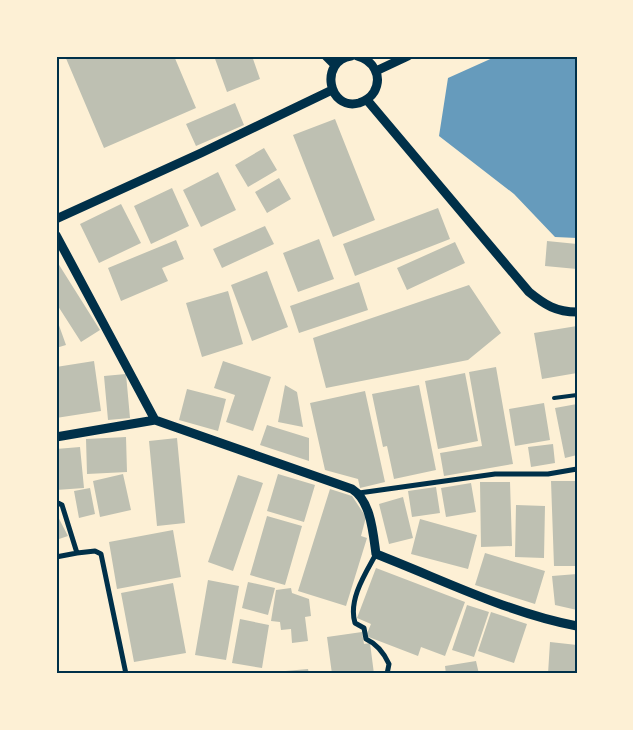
<svg xmlns="http://www.w3.org/2000/svg" width="633" height="730" font-family="Roboto,sans-serif">
<style>
.water{fill:#669bbc}
.building{fill:#bec0b2}
.lines{fill:none;stroke-linecap:round;stroke-linejoin:round}
.service{stroke:#003049;stroke-width:4}
.minor{stroke:#003049;stroke-width:5}
.tertiary{stroke:#003049;stroke-width:9}
.neatline{fill:none;stroke:#003049;stroke-width:2}
</style>
<rect width="100%" height="100%" fill="#fdf0d5"/>
<path class="water" d="M497 56H577V238L555 237 514 194 439 136 448 78Z"/>
<path class="building" d="M65 56H174L196 108 104 148Z
M214 56H252L260 79 227 92Z
M235 103 244 125 196 146 186 124Z
M335 119 375 220 333 237 293 135Z
M264 148 277 170 248 187 235 165Z
M218 172 236 210 201 227 183 190Z
M279 178 291 199 267 213 255 192Z
M172 188 189 226 151 244 134 206Z
M121 204 141 243 99 263 80 224Z
M438 208 450 239 355 276 343 244Z
M265 226 274 244 222 268 213 249Z
M319 239 334 279 298 292 283 253Z
M176 240 184 259 162 268 168 281 121 301 108 268Z
M547 241 577 244V269L545 266Z
M455 242 465 263 407 290 397 268Z
M56 260 100 330 81 342 56 303Z
M267 271 288 327 252 341 231 285Z
M359 282 368 310 299 333 290 306Z
M469 285 501 333 468 360 326 388 313 338Z
M228 291 243 344 202 357 186 303Z
M56 317 66 345 56 348Z
M577 326V353H575L577 373 542 379 534 333Z
M94 361 101 411 56 418V367Z
M223 361 271 377 253 431 226 422 235 395 214 388Z
M496 367 513 464 444 476 440 453 482 446 469 372Z
M465 373 478 441 438 449 425 381Z
M126 374 130 418 108 420 104 376Z
M285 385 297 392 303 427 278 422Z
M419 385 436 470 394 479 387 446 383 447 372 394Z
M187 389 226 399 218 431 179 420Z
M365 391 385 482 360 488 358 479 325 470 310 403Z
M544 403 550 440 515 446 509 409Z
M577 404V455L565 458 555 408Z
M267 425 309 438V461L260 445Z
M126 437 127 472 87 474 86 439Z
M177 438 185 523 157 526 149 441Z
M553 444 555 463 531 467 528 447Z
M80 447 84 488 56 490V449Z
M123 474 131 510 100 517 93 481Z
M278 474 315 485 304 522 267 511Z
M238 475 263 483 233 571 208 562Z
M551 481H577V566H554Z
M480 482H510L512 546 481 547Z
M471 483 476 512 446 517 441 488Z
M436 487 440 513 412 517 408 491Z
M90 488 95 514 79 518 74 491Z
M330 489 352 496 366 517 361 536 367 538 346 606 298 591Z
M403 497 413 538 389 544 379 504Z
M516 505 545 506 544 558 515 557Z
M56 513 68 536 56 540Z
M267 516 302 526 285 585 250 575Z
M420 519 477 535 468 569 411 554Z
M173 530 181 577 117 589 109 542Z
M485 553 545 571 535 604 475 585Z
M376 568 465 602 445 656 421 647 418 656 366 636 371 624 357 618Z
M577 574V610L555 605 552 576Z
M208 580 239 586 226 660 195 655Z
M248 582 275 588 268 615 242 608Z
M173 583 186 653 134 662 121 593Z
M291 588 292 593 309 599 311 616 305 617 308 641 292 643 291 629 281 630 280 622 271 621 276 590Z
M467 605 489 612 474 657 452 650Z
M491 612 527 624 514 663 478 651Z
M240 619 269 625 262 668 232 663Z
M362 632 364 644 370 643 374 674H332L327 637Z
M550 642 577 645V674H548Z
M476 661 479 674H446L445 666Z
M308 669 309 674H274V672Z"/>
<g class="lines">
<path class="service" d="M554 398 577 395"/>
<path class="minor" d="M359 493 495 474H548L577 469
M56 502 62 505 77 553 95 551 101 554 126 674
M376 554C365 574 348 600 355 623L364 628 366 639C377 644 384 653 389 664L387 674
M56 557 77 553"/>
<path class="tertiary" d="M326 56 335 65
M351 56C319 61 328 111 359 103 365 101 371 97 374 92 383 76 373 60 357 56
M376 71 408 56
M367 100 529 292C545 305 556 312 577 312
M56 219 201 153 332 90
M56 235 155 420 352 489C371 501 373 533 376 554 441 579 508 613 577 626
M56 437 155 420"/>
</g>
<rect width="633" height="730" fill="none" stroke="#fdf0d5" stroke-width="115"/>
<rect x="58" y="58" width="518" height="614" class="neatline"/>
</svg>
